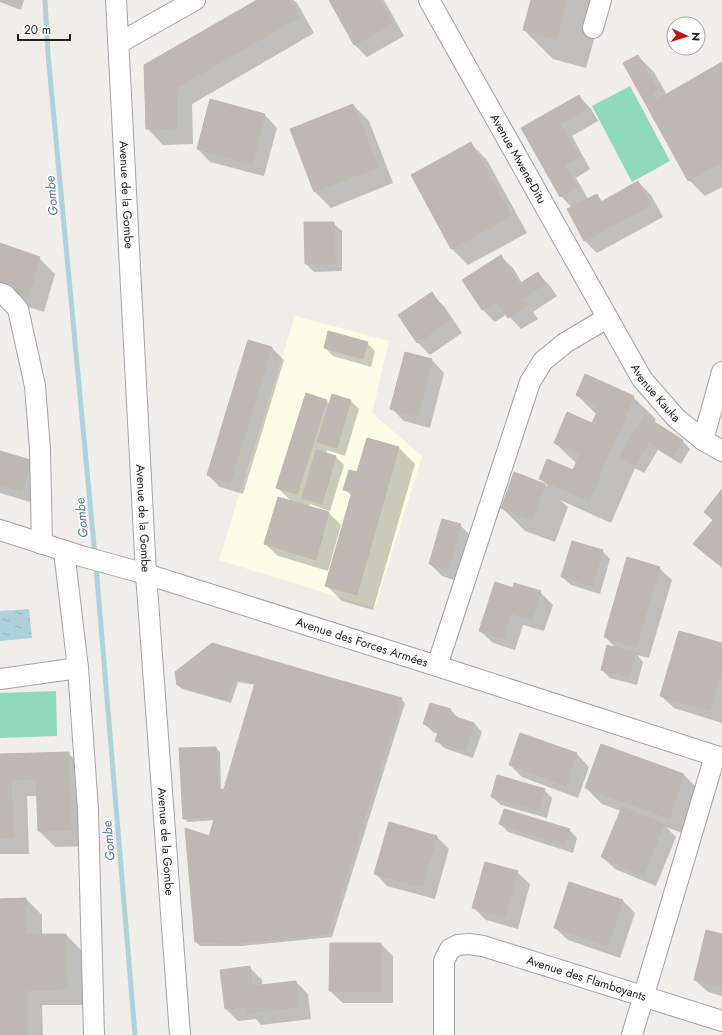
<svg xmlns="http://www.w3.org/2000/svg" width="722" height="1035" font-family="Jost,sans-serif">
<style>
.education{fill:#fdfde7}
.pitch{fill:#8edabb}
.water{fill:url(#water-ripples)}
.shadow{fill:#0003;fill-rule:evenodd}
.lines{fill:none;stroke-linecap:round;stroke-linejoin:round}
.stream{stroke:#aed2db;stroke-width:5}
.building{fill:#bfb8b2;stroke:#c2b6ad}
.minor-casing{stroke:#a3a3a3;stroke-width:22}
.minor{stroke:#fff;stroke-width:20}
.labels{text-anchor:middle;stroke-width:3;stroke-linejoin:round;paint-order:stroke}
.street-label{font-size:12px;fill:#222;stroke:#fff}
.water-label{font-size:13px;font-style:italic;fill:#4d779c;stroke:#fff}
</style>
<defs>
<pattern id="water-ripples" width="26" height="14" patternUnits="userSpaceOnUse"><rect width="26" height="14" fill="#aed2db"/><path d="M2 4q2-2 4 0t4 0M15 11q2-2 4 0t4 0" fill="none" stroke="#95b4bc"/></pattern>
</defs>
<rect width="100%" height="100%" fill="#f1eee9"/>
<path class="education" d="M295 316 389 341 372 413 422 456 375 608 219 560Z"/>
<path class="pitch" d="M630 86 670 161 632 182 592 106Z
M56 691 57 736 0 738V693Z"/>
<path class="water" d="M29 609 32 638 0 641V611Z"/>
<path class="shadow" d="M0 0H24L21 10 0 2Z
M259 0H293L297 3 314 33 192 104 193 144 163 145 147 128 145 66Z
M330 0H384L404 36 367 57 355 45Z
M532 0H605L586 68 553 59 524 30Z
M638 56 654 72 667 95 722 63V187L705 196 689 180 624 64Z
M579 96 591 109 598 121 572 136 590 169 576 178 588 199 597 195 603 202 638 182 651 195 663 217 597 253 585 241 572 208 561 196 522 129Z
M353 105 369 121 393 183 331 208 315 192 291 130Z
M265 115 277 128 264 176 210 162 198 149Z
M471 144 487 160 527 233 468 265 452 249 412 176Z
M333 223 342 231V271L314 272 306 264Z
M0 244 39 258 55 274 44 312 0 298Z
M500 256 513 268 522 283 538 273 550 286 557 296 533 312 538 319 521 329 507 314 495 322 483 310 464 280Z
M431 294 444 306 462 333 430 355 417 342Z
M367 343 375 351 371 367 333 356 325 348Z
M272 348 284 360 243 494 220 487 208 475Z
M405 354 432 360 444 373 430 428 404 421 391 408Z
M332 395 351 401 359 409 345 456 327 450 326 454 336 457 344 465 330 511 310 504 309 507 326 512V510L341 525 328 571 278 556 265 544 292 502 277 487 326 401 330 404Z
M577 395 633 397 656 419 654 423 682 441 690 449 681 464 658 450 644 473 635 468 611 523 560 500 568 507 555 542 525 531 502 508 515 473 548 486 540 478 573 472 577 464 555 443 593 424 597 415ZM614 440 615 441 600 476 599 474Z
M399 448 415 464 373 610 342 601 326 585 351 496 345 489 358 473Z
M0 452 30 461 34 503 0 493Z
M722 491V568L695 543 713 520 705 512Z
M460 525 473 538 460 582 442 576 430 564Z
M602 551 610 559 600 594 571 585 562 577Z
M659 568 672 580 649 658 637 655 643 662 637 685 610 678 602 670 617 649 605 637Z
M513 589 540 592 553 605 544 631 523 625 515 650 493 643 480 631Z
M212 644 401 699 405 703 332 937 242 946H200L196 942 210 837 215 820 188 822 184 818 216 748 220 752 221 790H225L256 685 238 682 231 703 182 689 178 685Z
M722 644V723L674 708 661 696Z
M451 710 459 719 474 723 482 732 473 758 444 748 436 740 438 734 433 732 424 724Z
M521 734 577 754 589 767 578 798 522 777 510 765Z
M601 745 684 775 700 791 685 834 666 827 676 837 656 886 615 869 602 857 621 811 602 804 586 788Z
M68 753 84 769 86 846 55 847 39 831 38 796H27L29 854H0V755Z
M544 790 552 798 547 818 501 805 492 797Z
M500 824 569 830 577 838 573 853 508 832Z
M436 836 449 849 435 899 387 886 375 873Z
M517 872 530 884 518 929 486 920 474 908Z
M570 883 623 901 635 913 620 958 568 940 555 928Z
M26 899 42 915V935H66L82 951V1005H42L43 1035H0V900Z
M722 935V996L708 992 695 980Z
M331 944H381L393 956V1003H343L330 991Z
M249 967 262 980V985L296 982 308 994 311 1019 261 1025 256 1019 238 1021 226 1009Z"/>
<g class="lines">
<path class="stream" d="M45 0 48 54 95 556
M96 566 135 1035"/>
</g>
<path class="building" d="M257 0H289L299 17 176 88 177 128 146 129 144 65Z
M329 0H379L393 23 354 45Z
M531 0H567L556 39 523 30Z
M638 55 658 90 652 93 656 100 722 62V162L688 181 623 63Z
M579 95 586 109 560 124 579 157 564 165 577 187 560 197 521 128Z
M210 99 265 114 252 165 197 149Z
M353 104 378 167 314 192 290 129Z
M471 142 511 216 451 249 411 175Z
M638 181 651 205 584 241 567 209 597 194 601 202Z
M304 222H334L335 264H305Z
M0 243 40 257 28 297 0 287Z
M501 255 519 284 538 272 545 284 522 299 527 306 508 318 497 301 482 310 462 280Z
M432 292 450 320 417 343 398 315Z
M328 331 368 342 363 359 324 348Z
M248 340 272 347 230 483 207 475Z
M405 352 432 359 418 416 390 409Z
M585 374 634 396 589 501 539 479 547 459 573 470 580 454 554 443 567 412 592 423 600 406 576 395Z
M306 393 327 400 297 494 276 488Z
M332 394 351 400 337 448 317 442Z
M645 416 683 440 673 457 649 442 635 466 620 456Z
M367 438 399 447 357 595 325 586 352 492 343 490 349 470 357 472Z
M316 450 336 456 322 504 302 498Z
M0 451 31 460 22 491 0 485Z
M514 472 545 484 533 520 501 508Z
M722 489V560L718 564 693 544 713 520 704 512Z
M278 497 329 512 316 560 264 544Z
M442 519 461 524 448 570 429 564Z
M572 541 603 550 592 586 561 577Z
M627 557 660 567 636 647 604 637Z
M495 582 513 588 514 583 541 591 532 620 511 613 503 639 479 631Z
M679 631 722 643V669L710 711 660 696Z
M212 643 321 675 237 943 195 942 185 828 209 836 215 816 183 819 179 748 216 747 218 790 224 789 255 683 234 678 227 700 177 685 175 672Z
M607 645 636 653 629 677 601 670Z
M321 675 402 698 328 934 237 943Z
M430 703 451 709 450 715 474 723 465 751 435 741 439 730 423 724Z
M520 733 577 753 566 786 509 765Z
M601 744 684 774 669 818 585 788Z
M69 752 71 830 38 831 36 779 11 780 13 838H0V754Z
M497 775 545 789 538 810 491 797Z
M622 807 664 824 644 875 601 857Z
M504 809 570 829 564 845 499 824Z
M389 822 437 836 422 887 374 874Z
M485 862 518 871 505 917 472 908Z
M569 882 623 900 608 946 554 928Z
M26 898V934H66L67 989 27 990V1035H0V899Z
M706 930 722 934V987L694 980Z
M330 943H381V991H329Z
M250 966 252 986 296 981 299 1007 248 1013 247 1007 225 1009 220 970Z"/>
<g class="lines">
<defs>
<g id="minor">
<path id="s1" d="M116 0 146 574 180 1035"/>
<path id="s2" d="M429 0 642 379 676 418 703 440 722 451"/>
<path d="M593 28 601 0"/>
<path d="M119 43 195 0"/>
<path d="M0 293 5 295 18 309 35 386 40 449 42 544"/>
<path d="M703 440 722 372"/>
<path id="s3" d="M0 530 81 556 146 574 437 666 722 758"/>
<path d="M64 551 78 668 88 810 94 1035"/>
<path d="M437 666 530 382 543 361 565 343 607 318"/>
<path d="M0 679 78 668"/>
<path id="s4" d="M444 1035V961L450 949 458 945 469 944 483 946 722 1021"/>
<path d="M632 1035 715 756"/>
</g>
</defs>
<use href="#minor" class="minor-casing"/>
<use href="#minor" class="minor"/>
</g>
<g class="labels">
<g class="street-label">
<text dy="4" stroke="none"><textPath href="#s2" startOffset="182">Avenue Mwene-Ditu</textPath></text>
<text dy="4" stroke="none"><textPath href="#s1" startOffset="195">Avenue de la Gombe</textPath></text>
<text dy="4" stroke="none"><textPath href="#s2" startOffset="454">Avenue Kauka</textPath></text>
<text dy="4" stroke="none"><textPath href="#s1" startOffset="519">Avenue de la Gombe</textPath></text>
<text dy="4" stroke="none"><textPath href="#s3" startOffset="379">Avenue des Forces Armées</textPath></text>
<text dy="4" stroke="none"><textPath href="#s1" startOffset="843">Avenue de la Gombe</textPath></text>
<text dy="4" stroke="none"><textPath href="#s4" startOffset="230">Avenue des Flamboyants</textPath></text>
</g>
<g class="water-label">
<text transform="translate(51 196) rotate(-95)" y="5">Gombe</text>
<text transform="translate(81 518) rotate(-95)" y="5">Gombe</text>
<text transform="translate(108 841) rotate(-95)" y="5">Gombe</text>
</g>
</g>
<g transform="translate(686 36) rotate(94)"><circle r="19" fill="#ffffff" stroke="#a7a7a7"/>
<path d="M0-3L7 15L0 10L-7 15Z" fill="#c40f13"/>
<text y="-6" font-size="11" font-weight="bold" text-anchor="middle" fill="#222222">N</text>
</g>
<path d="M18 34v6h52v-6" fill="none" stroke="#222222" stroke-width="2"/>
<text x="24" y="34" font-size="12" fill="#222222" stroke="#ffffff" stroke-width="3" paint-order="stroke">20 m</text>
</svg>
